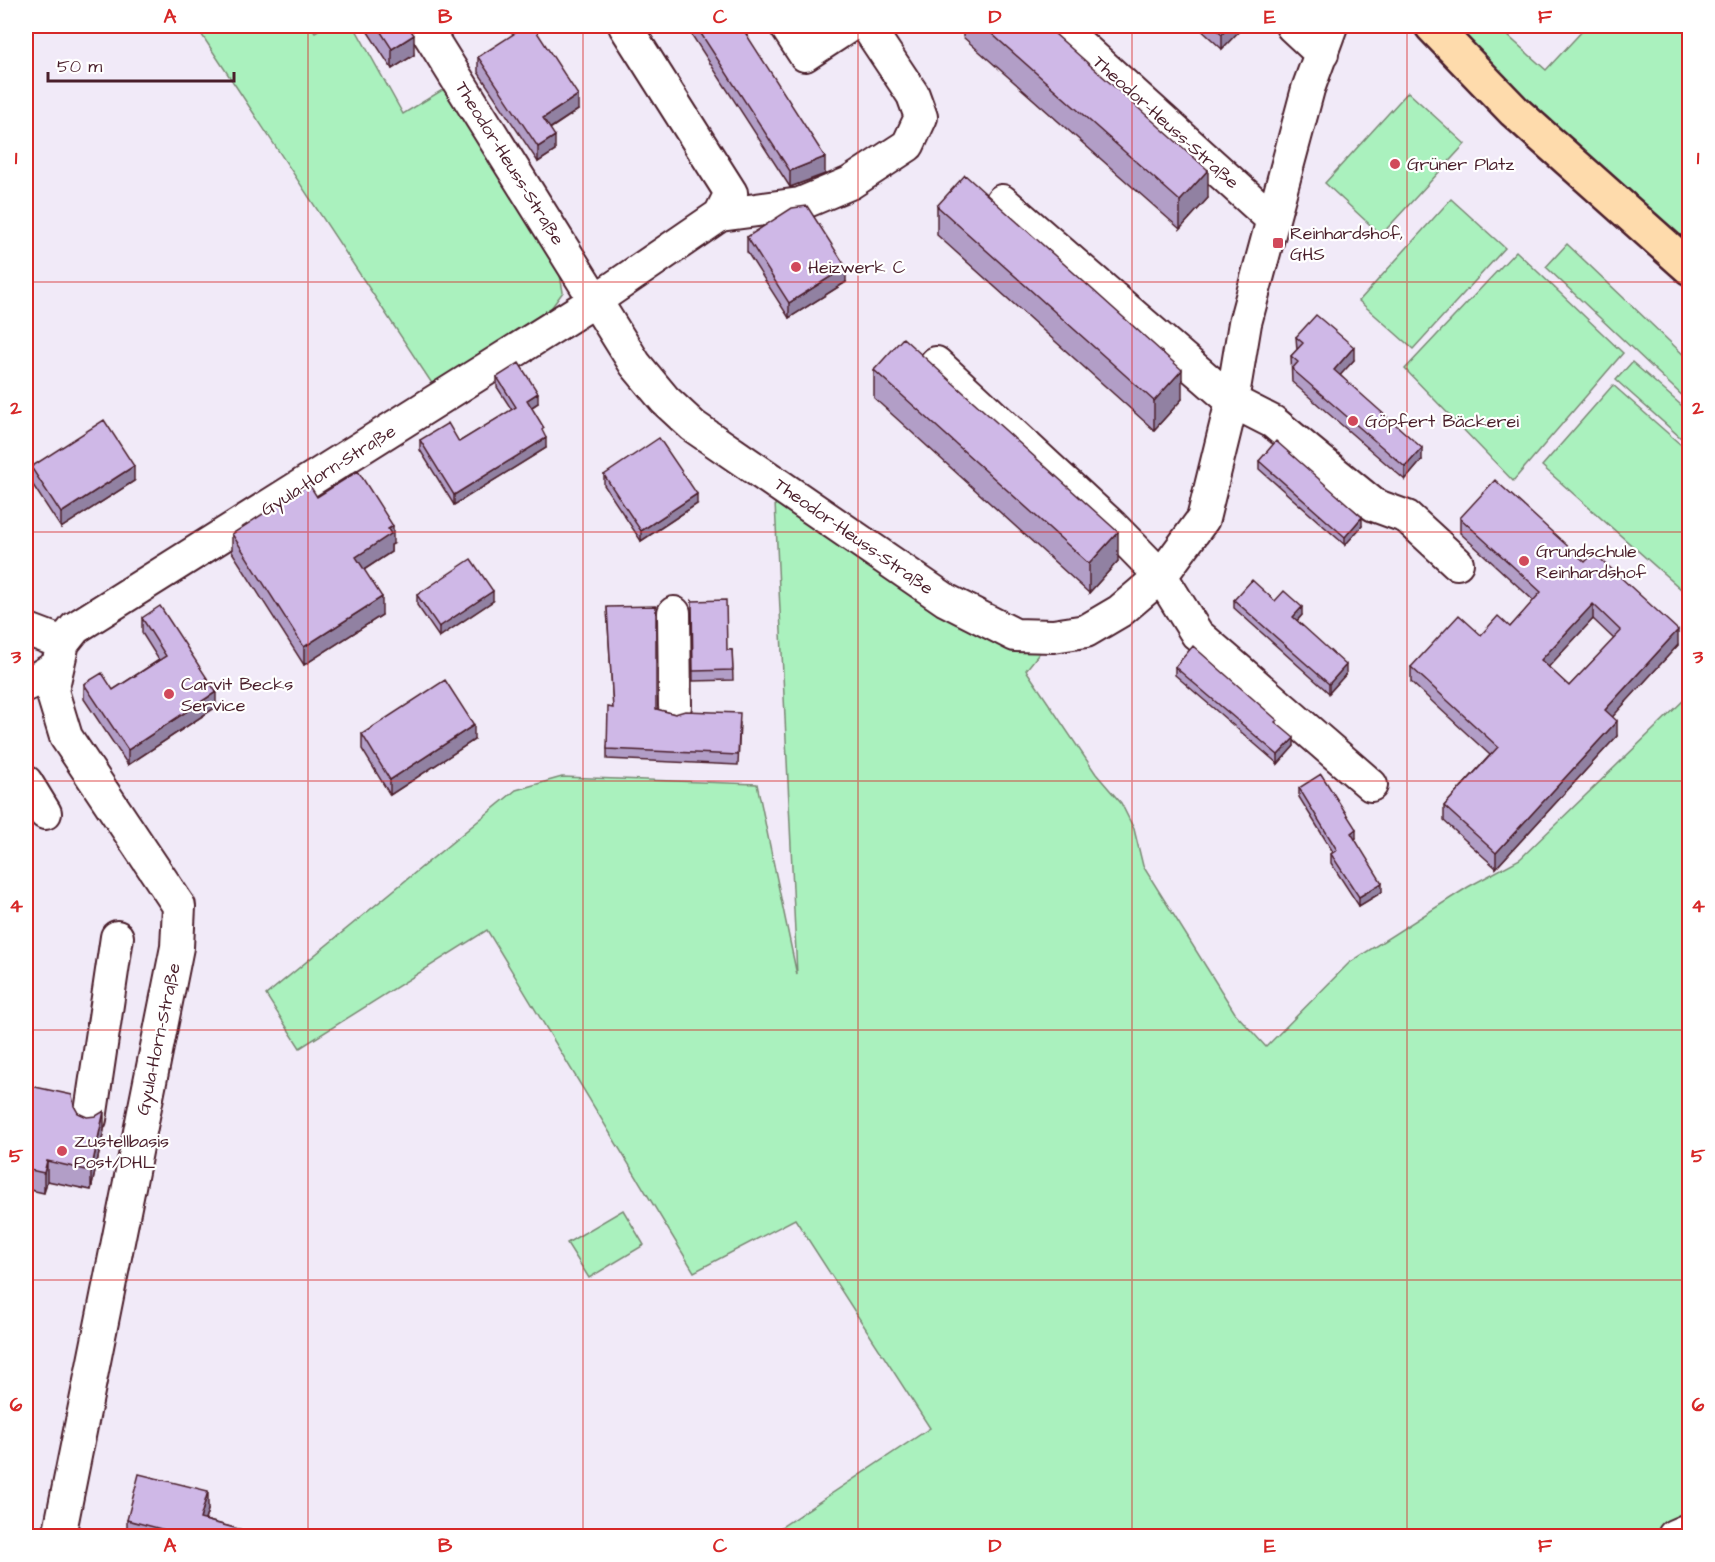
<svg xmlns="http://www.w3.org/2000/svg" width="1715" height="1562" font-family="'Architects Daughter',sans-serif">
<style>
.green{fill:#aaf1be;stroke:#7a8874;stroke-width:1.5}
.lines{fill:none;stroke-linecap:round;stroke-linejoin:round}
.minor-casing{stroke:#4a1f2b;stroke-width:36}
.major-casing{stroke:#4a1f2b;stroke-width:38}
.minor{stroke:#fff;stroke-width:32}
.major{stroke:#fedbac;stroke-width:33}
.wall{fill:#b29ec7;stroke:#4a1f2b;stroke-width:1.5;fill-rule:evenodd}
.shaded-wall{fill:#9181a2;stroke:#4a1f2b;stroke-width:1.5}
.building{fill:#cfb8e7;stroke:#4a1f2b;stroke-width:1.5;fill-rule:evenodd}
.grid{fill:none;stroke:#d62828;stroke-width:1.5;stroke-opacity:0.55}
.poi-dot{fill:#d1495b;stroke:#fff;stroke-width:2}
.labels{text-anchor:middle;stroke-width:4.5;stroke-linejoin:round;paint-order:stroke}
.street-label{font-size:18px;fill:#4a1f2b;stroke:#fff}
.poi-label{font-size:18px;fill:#4a1f2b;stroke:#fff;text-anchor:start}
.neatline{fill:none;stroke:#d62828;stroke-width:2}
.grid-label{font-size:20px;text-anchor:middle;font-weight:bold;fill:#d62828}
</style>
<rect width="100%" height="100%" fill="#f1eaf8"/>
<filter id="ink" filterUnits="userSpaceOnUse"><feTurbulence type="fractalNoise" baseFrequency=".0167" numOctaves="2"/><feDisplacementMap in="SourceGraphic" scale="12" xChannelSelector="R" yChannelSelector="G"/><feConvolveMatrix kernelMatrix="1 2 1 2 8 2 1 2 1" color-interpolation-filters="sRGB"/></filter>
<g filter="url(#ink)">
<path class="green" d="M196 26H311L315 32 325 26H354L403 114 444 89 559 269 563 292 549 311 435 388Z
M1432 26H1497L1546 70 1587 26H1689V268Z
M1408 92 1465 144 1381 235 1325 183Z
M1451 199 1505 248 1413 349 1359 301Z
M1567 244 1689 360V402L1546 267Z
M1516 251 1623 353 1513 481 1405 369Z
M1632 362 1689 412V445L1616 380Z
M1613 385 1689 452V596L1542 466Z
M774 481 946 600 1053 636 1026 670 1096 774 1121 803 1134 829 1143 866 1235 1013 1266 1047 1349 963 1468 887 1520 859 1689 695V1536H768L930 1428 795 1219 694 1272 487 930 300 1048 266 995 516 790 562 777 757 784 797 975Z
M623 1210 644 1245 589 1278 567 1243Z"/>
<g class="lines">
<defs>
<path id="minor" d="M424 26 635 364 665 400 693 426 946 600 1015 635 1053 636 1086 631 1120 611 1161 576 1203 519 1232 401 1245 323 1308 89 1331 26
M625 26 731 193 720 215
M786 26 805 55 849 26
M1059 26 1272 219
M1292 26 1322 54
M1002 201 1232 401 1273 422 1374 505 1407 517 1457 563
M936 363 1112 526 1161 576 1197 634 1371 785
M674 613 675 706
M26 629 63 643
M26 685 56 667
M26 782 45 813
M90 1119 117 937
M59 1536 177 947 179 906 66 737 52 691 63 643 75 628 596 300 720 215 800 204 850 183 908 145 921 117 913 95 867 26
M1674 1536 1690 1529"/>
<path id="major" d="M1432 26 1514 111 1690 268"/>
</defs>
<use href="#minor" class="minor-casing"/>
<use href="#major" class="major-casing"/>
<use href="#minor" class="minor"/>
<use href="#major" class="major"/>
</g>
<path class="wall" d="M364 26H408L414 55 392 69Z
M686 26H741L825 174 790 187Z
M963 26H1046L1208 198 1180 229 963 37Z
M1197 26H1244L1222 49Z
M478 57 578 110 550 129 555 151 538 162 478 72Z
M937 206 1182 399 1154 430 937 235Z
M747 237 846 282 789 318 747 252Z
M1296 337 1354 360 1340 375 1422 460 1405 480 1292 382 1291 356 1297 350Z
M874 370 1118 561 1089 593 874 398Z
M497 377 538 403 531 408 546 448 454 505 420 450V440L459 442 512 410 497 387Z
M1259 461 1362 526 1345 545 1259 469Z
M31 467 134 481 61 528 31 482Z
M604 475 697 504 641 541 604 485Z
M1460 518 1585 562 1678 645 1612 717 1617 736 1496 868 1444 821V806L1490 755 1411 682V667L1510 627 1534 601 1460 533ZM1593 619 1614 639 1569 686 1548 667Z
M232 534 393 544 391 545V552L364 570 382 615 304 665 232 552Z
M417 595 493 601 439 637 417 605Z
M1234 600 1275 601 1302 615 1297 621 1346 674 1329 693 1234 608Z
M692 601 727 650H732L733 680 693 681Z
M607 607 656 709 675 714 740 723 738 765 607 759V749L613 708Z
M142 618 216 707 128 765 84 699V684L113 690 159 660 142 633Z
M1175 667 1277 724 1294 746 1278 764 1175 675Z
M362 734 474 740 390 795 362 749Z
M1299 788 1356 838 1355 839 1382 892 1359 906 1331 863V854L1333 852 1299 797Z
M26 1085 74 1106 78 1113 104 1130 91 1190 47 1181 44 1193 26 1189Z
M208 1510 205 1520 265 1536H127V1520Z"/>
<path class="shaded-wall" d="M1230 26H1244L1222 49V34Z
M414 35V55L392 69V49Z
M578 95V110L543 133V118Z
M555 136V151L538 162V147Z
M825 157V174L790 187V171Z
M1208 170V198L1180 229V201Z
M846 267V282L789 318V303Z
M1354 347V360L1334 382V370Z
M1182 370V399L1154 430V401Z
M538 393V403L527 410V400Z
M546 438V448L454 505V495Z
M1422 448V460L1405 480V467Z
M134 466V481L61 528V513Z
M697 494V504L641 541V531Z
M1362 517V526L1345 545V537Z
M393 526V544L391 545V552L356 575V557Z
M1118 532V561L1089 593V564Z
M493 591V601L439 637V627Z
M382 597V615L304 665V647Z
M1593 604V619L1541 675V660Z
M1302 607V615L1293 625V617Z
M1678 630V645L1605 725V710Z
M1346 665V674L1329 693V684Z
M216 692V707L128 765V750Z
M1617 721V736L1496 868V853Z
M474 725V740L390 795V780Z
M1294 738V746L1278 764V755Z
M1356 829V838L1351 842V833Z
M1382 883V892L1359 906V897Z
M104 1111V1130L91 1190V1171Z
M47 1161V1181L44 1193V1173Z
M208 1491V1510L200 1536V1519Z"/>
<path class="building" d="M377 26H408L414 35 392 49Z
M526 26H533L578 95 543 118 555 136 538 147 478 57Z
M696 26H741L825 157 790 171Z
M983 26H1046L1208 170 1180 201Z
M1213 26H1230L1222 34Z
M965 175 1182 370 1154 401 937 206Z
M807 206 846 267 789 303 747 237 792 208Z
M1316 315 1354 347 1334 370 1422 448 1405 467 1292 369 1298 362 1291 356 1303 343 1296 337Z
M903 338 1118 532 1089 564 874 370Z
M519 363 538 393 527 400 544 428 542 430 546 438 454 495 420 440 448 423 459 442 516 407 497 377Z
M104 420 134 466 61 513 31 467Z
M659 438 697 494 641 531 604 475Z
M1276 441 1362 517 1345 537 1259 461Z
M358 471 393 526 388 529 391 534 356 557 382 597 304 647 232 534 309 484 317 497Z
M1495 480 1585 562 1594 553 1678 630 1605 710 1617 721 1496 853 1444 806 1498 747 1411 667 1459 615 1481 635 1498 616 1510 627 1541 592 1460 518ZM1593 604 1621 631 1569 686 1541 660Z
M471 559 493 591 439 627 417 595Z
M1252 580 1275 601 1284 591 1302 607 1293 617 1346 665 1329 684 1234 600Z
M726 600 727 650H732L733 670 693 671 692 601Z
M160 606 216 692 128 750 84 684 102 673 113 690 166 656 142 618Z
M656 606V709L675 714 685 711 740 713 738 755 607 749 608 707 613 708 607 607Z
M1193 646 1277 720 1275 722 1294 738 1278 755 1175 667Z
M445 680 474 725 390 780 362 734Z
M1321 774 1356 829 1351 833 1382 883 1359 897 1331 854 1337 850 1299 788Z
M26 1085 72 1095 74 1106 78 1113 87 1117 96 1116 104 1111 91 1171 47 1161 44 1173 26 1169Z
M139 1474 208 1491 200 1519 265 1536H188L127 1520Z"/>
</g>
<path class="grid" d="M308 26V1536M583 26V1536M858 26V1536M1132 26V1536M1407 26V1536M26 282H1690M26 532H1690M26 781H1690M26 1030H1690M26 1280H1690"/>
<g class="poi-dot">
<circle cx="1395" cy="164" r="6"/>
<rect x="1272" y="237" width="12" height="12" rx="3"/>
<circle cx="796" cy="267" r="6"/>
<circle cx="1353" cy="421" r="6"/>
<circle cx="1524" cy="561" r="6"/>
<circle cx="169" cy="694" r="6"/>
<circle cx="62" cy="1151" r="6"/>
</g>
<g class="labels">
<g class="street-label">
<text transform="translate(1166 122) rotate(42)" y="6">Theodor-Heuss-Straße</text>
<text transform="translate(510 163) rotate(58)" y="6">Theodor-Heuss-Straße</text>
<text transform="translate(328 470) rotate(-32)" y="6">Gyula-Horn-Straße</text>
<text transform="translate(854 536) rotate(35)" y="6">Theodor-Heuss-Straße</text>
<text transform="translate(158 1039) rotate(-78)" y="6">Gyula-Horn-Straße</text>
</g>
<g class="poi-label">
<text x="1407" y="170">Grüner Platz</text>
<text x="1290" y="239">Reinhardshof,<tspan x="1290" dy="21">GHS</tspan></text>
<text x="808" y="273">Heizwerk C</text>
<text x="1365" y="427">Göpfert Bäckerei</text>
<text x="1536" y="557">Grundschule<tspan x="1536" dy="21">Reinhardshof</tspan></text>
<text x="181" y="690">Carvit Becks<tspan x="181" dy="21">Service</tspan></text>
<text x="74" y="1147">Zustellbasis<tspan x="74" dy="21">Post/DHL</tspan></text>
</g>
</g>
<rect width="1715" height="1562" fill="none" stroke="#fff" stroke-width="66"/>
<path d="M48 72v9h186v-9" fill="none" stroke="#4a1f2b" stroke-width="3"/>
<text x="57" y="72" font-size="18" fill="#4a1f2b" stroke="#ffffff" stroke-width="4.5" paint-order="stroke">50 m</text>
<rect x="33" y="33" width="1649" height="1496" class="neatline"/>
<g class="grid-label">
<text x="170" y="23">A</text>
<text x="445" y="23">B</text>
<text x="720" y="23">C</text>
<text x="995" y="23">D</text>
<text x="1270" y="23">E</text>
<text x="1545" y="23">F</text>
<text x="16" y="164">1</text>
<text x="1698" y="164">1</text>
<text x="16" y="414">2</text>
<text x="1698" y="414">2</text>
<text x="16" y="663">3</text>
<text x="1698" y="663">3</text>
<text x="16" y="912">4</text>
<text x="1698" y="912">4</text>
<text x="16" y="1162">5</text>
<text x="1698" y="1162">5</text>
<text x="16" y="1411">6</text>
<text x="1698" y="1411">6</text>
<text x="170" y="1552">A</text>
<text x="445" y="1552">B</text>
<text x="720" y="1552">C</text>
<text x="995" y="1552">D</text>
<text x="1270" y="1552">E</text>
<text x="1545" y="1552">F</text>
</g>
</svg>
